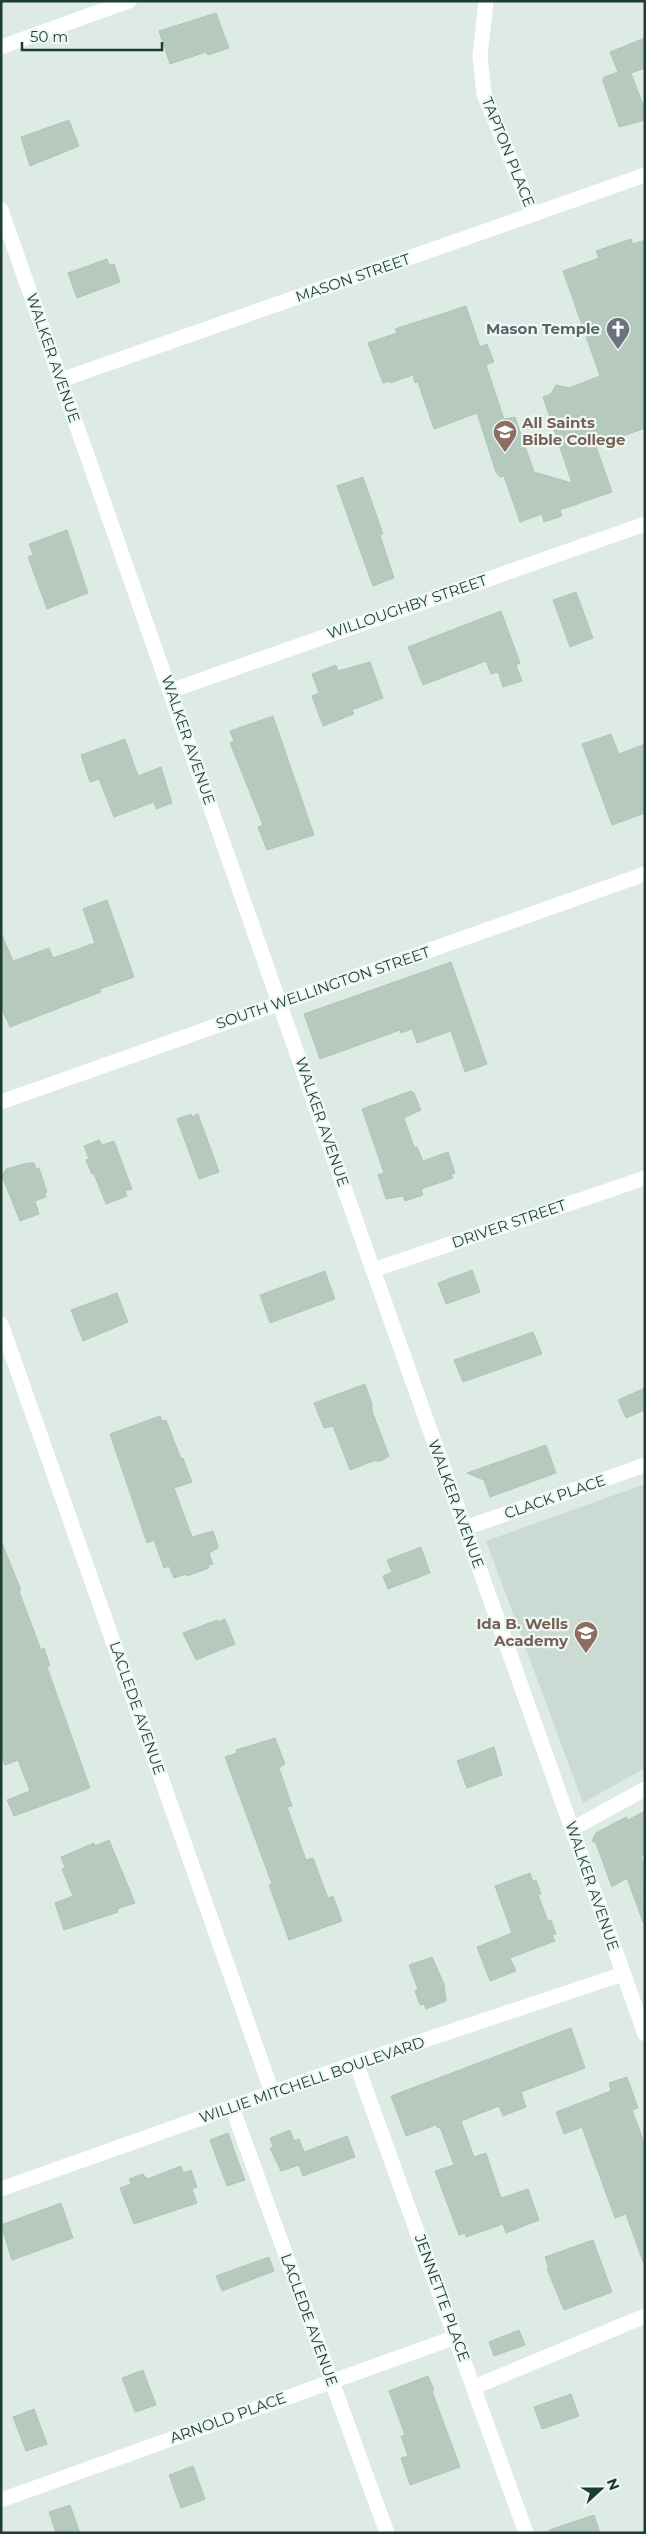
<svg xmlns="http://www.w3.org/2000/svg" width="646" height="2534" font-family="Montserrat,sans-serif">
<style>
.built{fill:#cbdbd3}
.building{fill:#b5c9bf;stroke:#afc5ba}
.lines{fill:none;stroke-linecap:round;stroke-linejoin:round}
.minor{stroke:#fff;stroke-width:15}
.labels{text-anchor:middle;stroke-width:4.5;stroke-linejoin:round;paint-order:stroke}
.street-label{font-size:15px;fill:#1d3d31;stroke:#eef8f2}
.worship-label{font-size:15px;font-weight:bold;fill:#5b616d;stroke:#eef8f2;text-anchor:end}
.education-label{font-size:15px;font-weight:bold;fill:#785e54;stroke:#eef8f2;text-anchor:start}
</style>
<rect width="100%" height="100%" fill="#ddebe4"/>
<path class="built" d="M645 1484V1768L583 1803 486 1541Z"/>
<path class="building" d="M216 13 229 48 208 55 206 52 170 64 159 31Z
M645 38V68L631 73 645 110V120L619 127 603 81 604 77 618 72 610 52Z
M69 120 79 146 30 166 21 137Z
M631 239 633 244 645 240V428L596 446 612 492 560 510 562 516 544 522 542 514 520 522 504 476 500 477 496 472 477 413 434 429 418 382 415 383 413 375 390 383 389 381 383 383 368 343 397 333 395 329 466 306 480 347 487 344 494 362 486 365 504 419 515 417 534 472 572 483 543 397 551 394 556 385 569 388 600 376 563 271 599 258 596 251Z
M107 259 109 265 114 264 120 282 77 298 68 273Z
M363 477 383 534 380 535 394 578 373 586 337 486Z
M67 530 88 593 47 609 28 557 33 555 29 544Z
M576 592 593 638 570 647 553 600Z
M501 611 520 663 516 665 522 681 503 687 498 672 491 674 486 661 423 685 408 647Z
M370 662 383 698 352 710 354 714 323 726 312 696 319 693 312 674 336 665 338 671Z
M273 716 314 835 267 850 258 827 263 825 230 743 234 741 230 731Z
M611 734 619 754 645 744V813L612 825 582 744Z
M125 739 138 776 161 767 172 803 156 809 154 802 114 817 99 779 90 782 81 755Z
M107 900 134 977 100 989 101 992 10 1027 1 1007V933L13 961 49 948 53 958 95 943 83 909Z
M451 962 487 1064 465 1072 451 1031 417 1043 412 1029 401 1033 400 1030 320 1059 304 1014Z
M411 1091 414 1093 421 1110 404 1118 414 1147H417L423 1161 448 1152 455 1173 451 1175 453 1178 421 1189 423 1195 405 1201 403 1196 386 1199 378 1175 384 1173 362 1109Z
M191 1114 192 1117 198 1114 219 1172 199 1179 177 1119Z
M99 1140 102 1145 114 1141 132 1189 125 1191 127 1196 106 1204 94 1174H92L86 1160 89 1159 84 1146Z
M28 1163H34L36 1169 39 1168 47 1192 45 1193 46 1197 35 1201 39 1214 20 1221 2 1176 6 1169Z
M472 1270 480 1292 446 1304 438 1283Z
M325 1271 335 1299 270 1323 260 1295Z
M117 1293 128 1322 83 1341 71 1310Z
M533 1332 542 1354 463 1382 454 1360Z
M365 1384 372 1404V1411L389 1456 381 1461H373L350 1470 333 1426 324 1428 314 1403Z
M645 1388V1410L626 1418 618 1400Z
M160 1416 162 1421 166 1420 181 1459 183 1458 192 1482 174 1488 192 1537 213 1531 218 1546V1548L209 1553 213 1564 208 1565 209 1568 187 1576 186 1574 174 1578 169 1566 164 1568 154 1540 147 1543 110 1434Z
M546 1445 556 1473 490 1497 484 1480 467 1473Z
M1 1541 21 1590 19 1591 41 1650 44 1648 50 1666 47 1667 90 1788 14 1816 7 1800 30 1791 18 1760 5 1765 1 1755Z
M421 1547 430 1573 388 1589 383 1576 392 1572 387 1560Z
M225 1619 235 1644 196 1660 183 1633 217 1620 218 1622Z
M275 1738 285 1764 279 1768 292 1806 287 1807 306 1860 313 1858 328 1898 333 1896 342 1921 289 1940 269 1885 272 1884 225 1757 237 1753 236 1750Z
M494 1747 502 1775 467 1788 457 1761Z
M645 1811V1854L641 1856 645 1866 643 1922 627 1878 612 1887 596 1843 592 1841 596 1833 626 1817 628 1820Z
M109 1840 135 1903 117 1909 118 1912 64 1930 55 1903 73 1896 62 1869 65 1868 61 1857 94 1843 95 1846Z
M530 1873 533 1882 536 1880 541 1894 538 1895 548 1921 551 1920 556 1934 552 1935 555 1941 510 1958 516 1971 490 1981 477 1947 512 1933 495 1886Z
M432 1957 444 1984 446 2001 426 2009 424 2004 420 2005 415 1991 418 1990 409 1965Z
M571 2028 585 2068 521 2092 526 2107 503 2116 499 2106 461 2121 474 2157 486 2153 501 2198 528 2189 539 2220 506 2233 503 2224 466 2237 465 2233 459 2235 435 2171 454 2165 440 2127 438 2128 436 2125 406 2136 391 2096Z
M627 2077 638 2108 632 2110 645 2145V2261L643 2262 626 2214 615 2218 582 2127 564 2134 556 2112 611 2091 609 2083Z
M290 2130 294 2141 299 2139 304 2152 347 2136 355 2157 303 2176 299 2165 281 2171 270 2148 273 2147 270 2138Z
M228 2133 245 2180 227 2186 210 2140Z
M181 2166 183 2173 191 2170 197 2187 192 2189 197 2203 134 2224 120 2188 131 2184 129 2179 143 2174 147 2179Z
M61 2203 73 2238 12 2260 1 2225Z
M593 2240 612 2292 564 2310 547 2269H549L545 2257Z
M269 2257 274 2271 222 2291 216 2276Z
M519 2330 525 2345 494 2356 489 2342Z
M143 2370 156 2405 135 2412 122 2378Z
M428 2376 434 2390 432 2391 460 2467 410 2485 401 2458 408 2456 401 2436 405 2435 389 2391Z
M571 2394 579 2416 542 2429 534 2407Z
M34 2409 47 2444 26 2451 13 2417Z
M193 2466 205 2499 181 2508 169 2475Z
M70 2505 80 2533H56L49 2512Z
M594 2515 600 2533H549V2530Z"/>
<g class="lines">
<path class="minor" d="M486 1 480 56 484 94 533 214
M1 47 129 1
M1 210 373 1270 645 2034
M61 380 645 175
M170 691 645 524
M1 1102 645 874
M373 1270 645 1178
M1 1324 272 2092
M465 1528 645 1465
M572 1829 645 1789
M356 2063 526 2533
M232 2107 387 2533
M1 2189 356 2063 623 1974
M474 2387 645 2316
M1 2500 456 2337"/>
</g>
<defs>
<symbol id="church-pin" viewBox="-11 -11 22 30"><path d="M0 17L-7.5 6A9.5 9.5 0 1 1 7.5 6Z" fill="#6b7280" stroke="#eef8f2"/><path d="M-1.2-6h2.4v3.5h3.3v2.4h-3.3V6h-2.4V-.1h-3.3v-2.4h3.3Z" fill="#fff"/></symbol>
<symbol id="school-pin" viewBox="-11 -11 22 30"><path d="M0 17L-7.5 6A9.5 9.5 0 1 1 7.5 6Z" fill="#8d6e63" stroke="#eef8f2"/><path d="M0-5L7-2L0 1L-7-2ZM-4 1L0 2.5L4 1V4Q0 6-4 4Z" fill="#fff"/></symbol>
</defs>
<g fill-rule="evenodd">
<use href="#church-pin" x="604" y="315" width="28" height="38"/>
<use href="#school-pin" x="491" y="418" width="28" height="38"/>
<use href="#school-pin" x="572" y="1619" width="28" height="38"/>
</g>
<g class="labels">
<g class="street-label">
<text transform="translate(508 152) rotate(68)" y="5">TAPTON PLACE</text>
<text transform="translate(353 278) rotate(-19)" y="5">MASON STREET</text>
<text transform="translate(53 358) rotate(71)" y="5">WALKER AVENUE</text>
<text transform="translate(407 607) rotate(-19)" y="5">WILLOUGHBY STREET</text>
<text transform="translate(188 740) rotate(71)" y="5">WALKER AVENUE</text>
<text transform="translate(323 988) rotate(-19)" y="5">SOUTH WELLINGTON STREET</text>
<text transform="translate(322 1122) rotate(71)" y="5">WALKER AVENUE</text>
<text transform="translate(509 1224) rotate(-19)" y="5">DRIVER STREET</text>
<text transform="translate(555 1497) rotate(-19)" y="5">CLACK PLACE</text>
<text transform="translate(456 1504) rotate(70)" y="5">WALKER AVENUE</text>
<text transform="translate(137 1708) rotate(71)" y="5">LACLEDE AVENUE</text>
<text transform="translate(592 1886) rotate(71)" y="5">WALKER AVENUE</text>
<text transform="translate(312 2080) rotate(-19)" y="5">WILLIE MITCHELL BOULEVARD</text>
<text transform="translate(442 2298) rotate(70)" y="5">JENNETTE PLACE</text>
<text transform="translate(309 2320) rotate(70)" y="5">LACLEDE AVENUE</text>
<text transform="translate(228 2418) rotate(-20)" y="5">ARNOLD PLACE</text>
</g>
<g class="worship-label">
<text x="600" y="334">Mason Temple</text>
</g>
<g class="education-label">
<text x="522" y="428">All Saints<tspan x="522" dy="17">Bible College</tspan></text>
<text x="568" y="1629" text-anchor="end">Ida B. Wells<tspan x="568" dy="17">Academy</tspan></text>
</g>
</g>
<rect width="646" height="2534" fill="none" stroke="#1d3d31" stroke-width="5"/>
<g transform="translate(601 2489) rotate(69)" stroke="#eef8f2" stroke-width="4" paint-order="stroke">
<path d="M0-4L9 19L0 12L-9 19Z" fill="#1d3d31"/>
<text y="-8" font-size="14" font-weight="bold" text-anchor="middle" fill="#1d3d31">N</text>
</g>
<path d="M22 42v8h140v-8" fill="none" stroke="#1d3d31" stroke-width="2.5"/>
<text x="30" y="42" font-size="15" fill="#1d3d31" stroke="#eef8f2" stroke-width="4" paint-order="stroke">50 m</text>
</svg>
